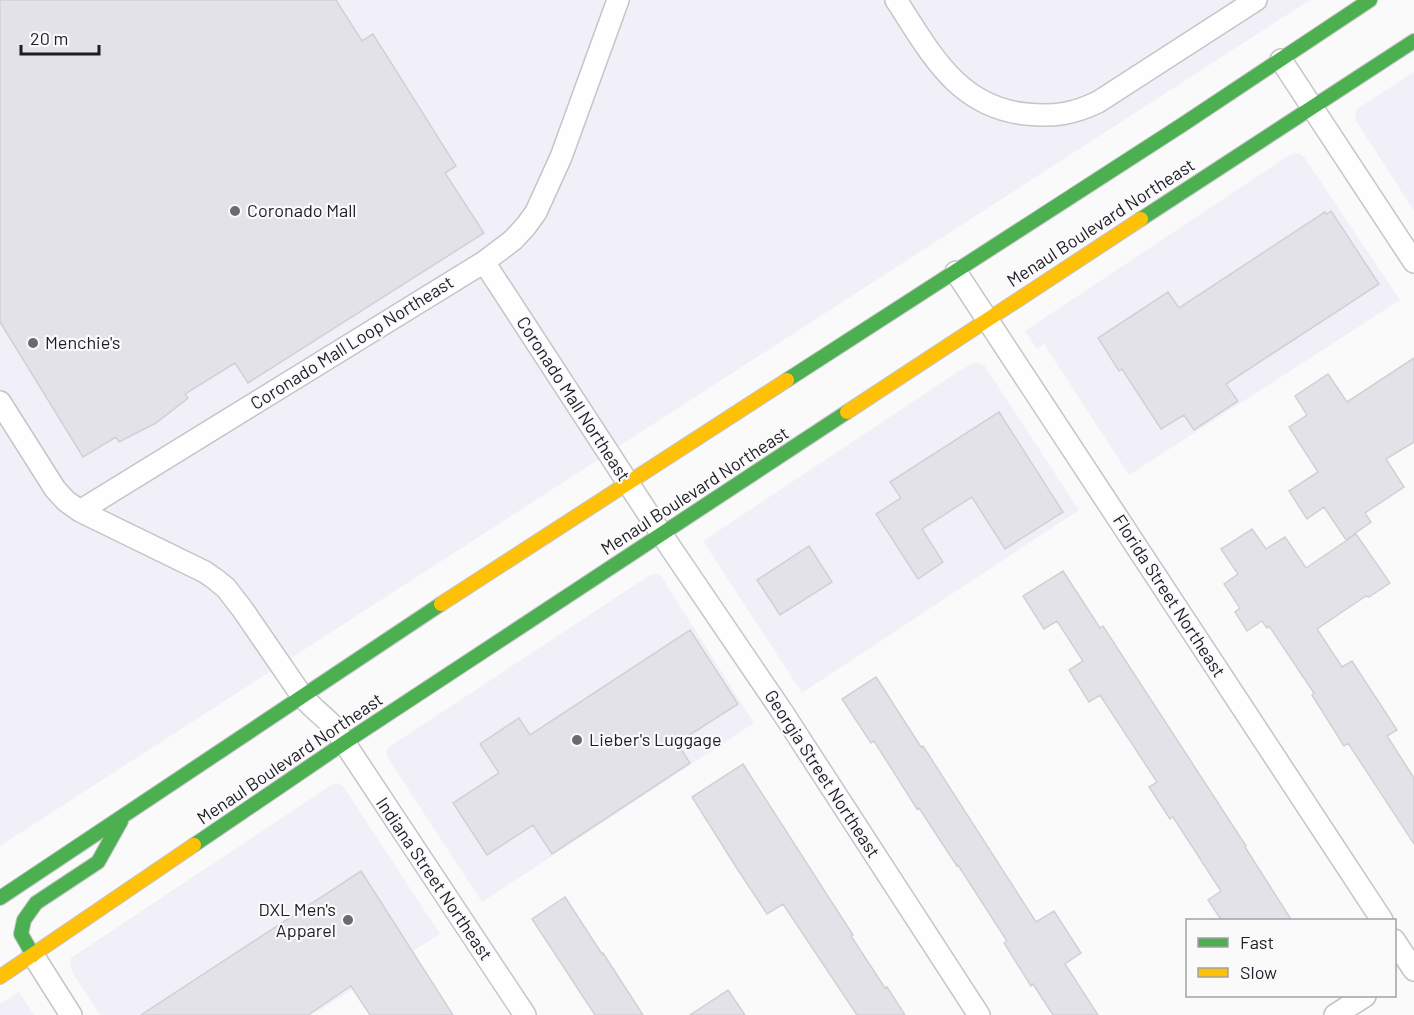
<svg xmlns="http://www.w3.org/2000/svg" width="1414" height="1015" font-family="Barlow,sans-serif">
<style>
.built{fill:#f1f0f8}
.building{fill:#e3e2e8;stroke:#d1d0d5;stroke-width:1.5}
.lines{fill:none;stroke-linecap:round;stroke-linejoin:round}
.street-casing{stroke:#c5c4c9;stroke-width:24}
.fast-casing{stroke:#c5c4c9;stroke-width:16}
.slow-casing{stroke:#c5c4c9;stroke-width:16}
.street{stroke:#fefefe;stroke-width:21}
.fast{stroke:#4caf50;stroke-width:14}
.slow{stroke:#ffc107;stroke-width:14}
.poi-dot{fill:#6b6a70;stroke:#fafafa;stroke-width:2}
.labels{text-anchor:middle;stroke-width:4.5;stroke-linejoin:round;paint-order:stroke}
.poi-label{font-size:18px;fill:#1e1c26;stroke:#fafafa;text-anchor:start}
.street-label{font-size:18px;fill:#1e1c26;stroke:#fafafa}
</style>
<rect width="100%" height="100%" fill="#fafafa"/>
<path class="built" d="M0 0H1310L0 846Z
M1414 72V211L1355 119 1357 109Z
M1299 153 1304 157 1400 300 1129 475 1044 344 1037 349 1025 331 1291 154Z
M976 362 984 365 1079 510 802 693 703 541 962 369Z
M657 574 661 576 754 723 482 902 389 760 386 753 389 747 650 575Z
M338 783 343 786 440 934 312 1015H100L72 972 70 964 71 958 331 785Z
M19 992 34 1015H0V1004Z"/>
<path class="building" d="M0 0H336L362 41 373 34 456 166 445 173 484 233 248 383 235 363 185 394 188 398 156 423 119 442 116 437 83 457 0 322Z
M1331 211 1379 284 1226 384 1238 401 1194 430 1184 415 1161 429 1122 369 1119 371 1098 338 1168 292 1179 308 1325 212 1327 214Z
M1414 358V442L1386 459 1404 487 1365 513 1371 522 1346 540 1324 507 1307 519 1289 491 1318 472 1289 427 1307 415 1295 396 1328 374 1347 402Z
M999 412 1063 512 1005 549 972 497 922 529 943 562 918 579 876 514 901 498 890 482Z
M1252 529 1266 549 1285 537 1306 568 1356 534 1390 583 1369 597 1366 596 1317 629 1342 667 1352 661 1397 730 1387 736 1414 778V844L1348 743 1344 746 1312 695 1314 693 1269 626 1267 628 1262 621 1247 631 1235 612 1240 608 1224 584 1238 574 1221 549Z
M809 546 832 582 780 615 757 580Z
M1063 571 1100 628 1103 626 1246 846 1245 847 1292 921H1222L1208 900 1221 891 1173 817 1170 819 1149 787 1157 782 1100 695 1089 702 1069 670 1083 661 1057 621 1044 629 1023 596Z
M690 630 738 704 677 743 690 763 552 854 533 825 487 855 453 803 499 773 480 744 519 718 530 735Z
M876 677 921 747 923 746 1036 922 1054 911 1081 953 1065 964 1098 1015H1053L1033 984 1031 986 1004 943 1007 941 958 865 957 866 919 808 917 809 874 741 871 743 842 699Z
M743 764 853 935 851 936 885 988 887 987 905 1015H857L783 904 767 914 736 867 692 797Z
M361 871 453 1015H370L351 986 308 1015H141Z
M565 897 602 954 603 953 643 1015H595L532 919Z
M728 990 745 1015H690Z"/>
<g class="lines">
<defs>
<path id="street" d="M896 0C930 52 957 107 1026 114 1054 117 1073 114 1098 102L1256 0
M1281 60 1414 262
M484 262 662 535 783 713 979 1015
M956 272 1382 920
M0 402 55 489 66 501 80 511 484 262 513 240 526 226 536 212 561 157 618 0
M80 511 205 572 215 579 226 588 243 610 302 696C312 708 324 716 334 727L525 1015
M1394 940 1414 970
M33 955 71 1015
M1335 1015 1365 996"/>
<path id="fast" d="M1141 219 1414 41
M787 380 1182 125 1370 0
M194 845 344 743 847 412
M0 898 441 604
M33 955 21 934 24 920 36 903 98 862 121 821"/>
<path id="slow" d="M847 412 1141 219
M441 604 787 380
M0 977 194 845"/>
</defs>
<use href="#street" class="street-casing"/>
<use href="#fast" class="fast-casing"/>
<use href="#slow" class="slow-casing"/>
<use href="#street" class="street"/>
<use href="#fast" class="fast"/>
<use href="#slow" class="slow"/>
</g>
<g class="poi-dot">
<circle cx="235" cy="211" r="6"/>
<circle cx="33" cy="343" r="6"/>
<circle cx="577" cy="740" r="6"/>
<circle cx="348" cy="920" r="6"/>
</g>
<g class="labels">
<g class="poi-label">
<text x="247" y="217">Coronado Mall</text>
<text x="45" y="349">Menchie's</text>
<text x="589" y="746">Lieber's Luggage</text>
<text x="336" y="916" text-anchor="end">DXL Men's<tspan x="336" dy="21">Apparel</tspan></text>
</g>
<g class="street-label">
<text transform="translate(1101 223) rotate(-33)" y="6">Menaul Boulevard Northeast</text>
<text transform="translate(352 343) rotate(-32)" y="6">Coronado Mall Loop Northeast</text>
<text transform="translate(573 399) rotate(57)" y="6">Coronado Mall Northeast</text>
<text transform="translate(695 491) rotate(-33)" y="6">Menaul Boulevard Northeast</text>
<text transform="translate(1169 596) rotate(57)" y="6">Florida Street Northeast</text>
<text transform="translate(290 759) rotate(-34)" y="6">Menaul Boulevard Northeast</text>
<text transform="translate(822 774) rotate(57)" y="6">Georgia Street Northeast</text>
<text transform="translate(434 879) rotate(56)" y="6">Indiana Street Northeast</text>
</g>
</g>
<rect x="1186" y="919" width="210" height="78" fill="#fafafa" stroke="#a2a1a5" stroke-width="1.5"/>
<rect x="1198" y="938" width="30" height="9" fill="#4caf50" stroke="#a2a1a5" stroke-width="1.5"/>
<text x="1240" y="949" font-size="18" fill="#1e1c26">Fast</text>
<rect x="1198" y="968" width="30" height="9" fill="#ffc107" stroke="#a2a1a5" stroke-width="1.5"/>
<text x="1240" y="979" font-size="18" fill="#1e1c26">Slow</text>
<path d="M21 45v9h78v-9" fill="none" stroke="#1e1c26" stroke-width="3"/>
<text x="30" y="45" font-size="18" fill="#1e1c26" stroke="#fafafa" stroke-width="4.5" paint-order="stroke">20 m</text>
</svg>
